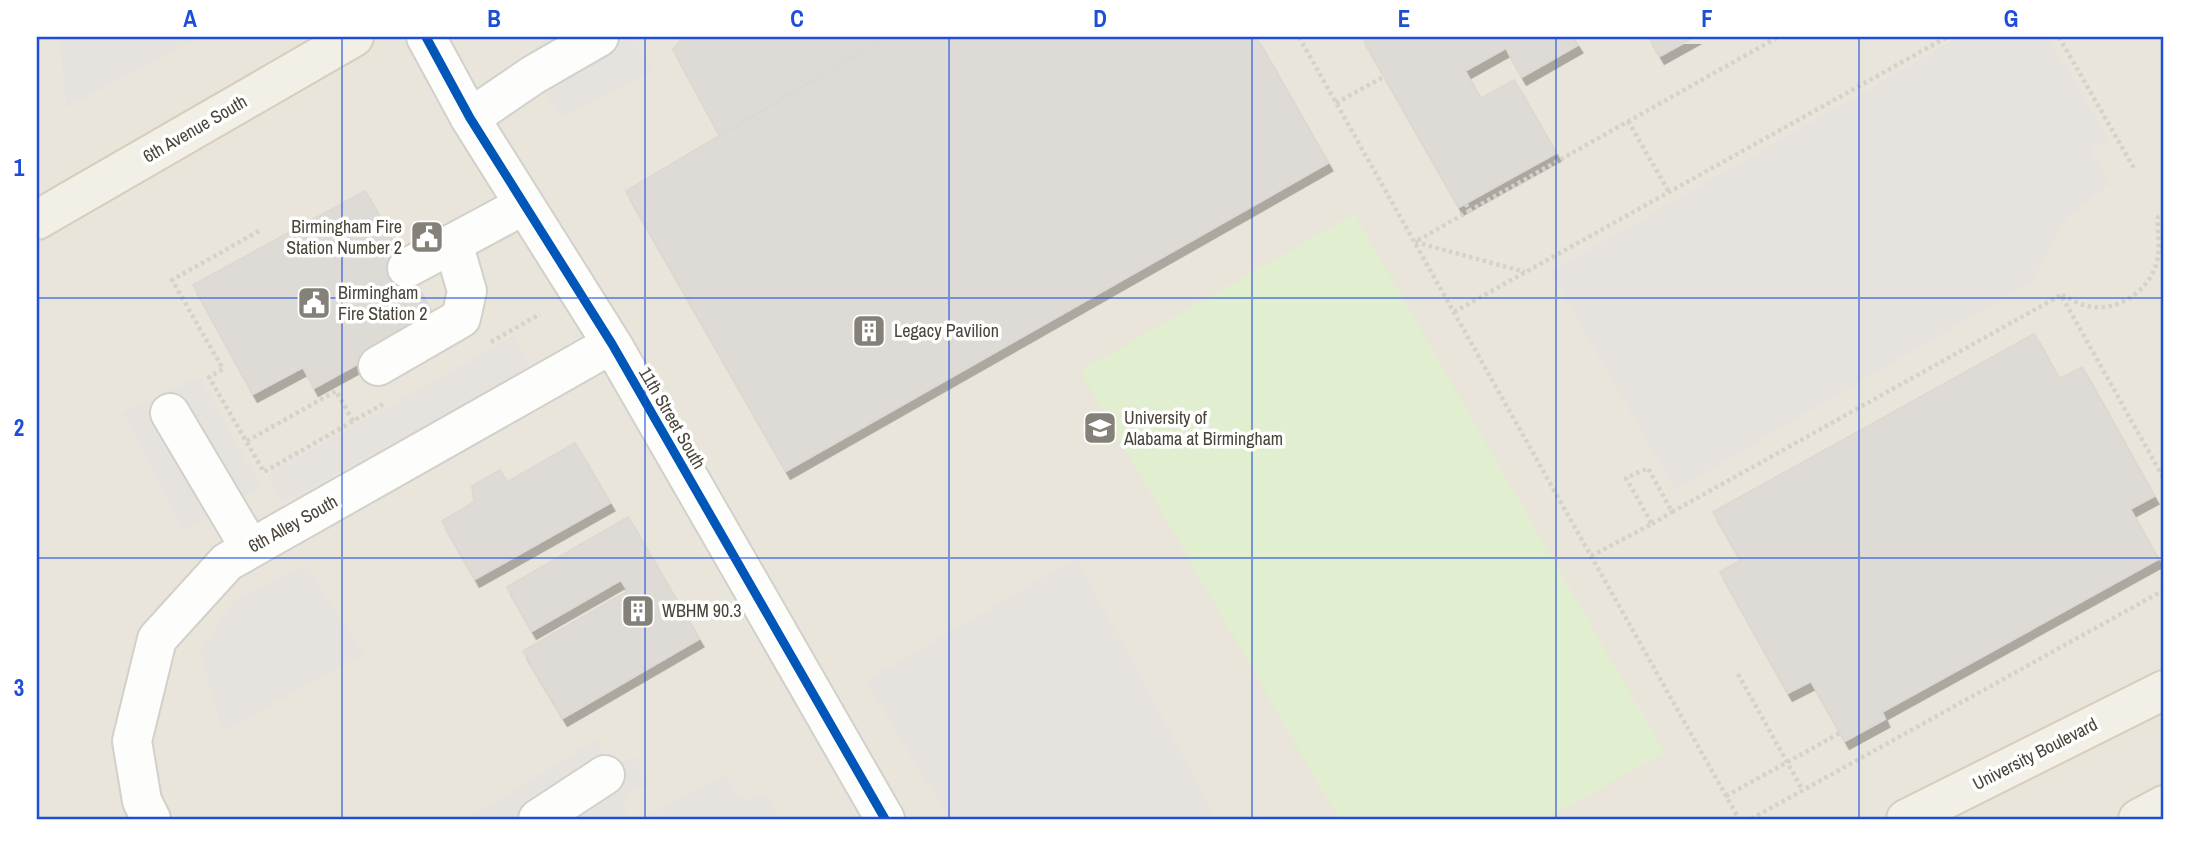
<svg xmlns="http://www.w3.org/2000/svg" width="2201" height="856" font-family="'Archivo Narrow',sans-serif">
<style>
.education{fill:#eae5da}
.green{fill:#e1eecf}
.parking{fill:#e6e3df}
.building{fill:#dedbd6;stroke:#dcd9d4;stroke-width:2;filter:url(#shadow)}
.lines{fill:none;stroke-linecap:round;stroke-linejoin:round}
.minor-casing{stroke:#d2d0cb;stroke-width:42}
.major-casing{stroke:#d6cebb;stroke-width:42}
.path{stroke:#d3d2cc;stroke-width:4.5;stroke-dasharray:3.5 3.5;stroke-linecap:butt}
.minor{stroke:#fdfdfc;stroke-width:38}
.major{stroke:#f2efe6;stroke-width:38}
.cycleway-casing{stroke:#fff;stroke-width:13}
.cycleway{stroke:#0057b8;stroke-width:9}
.grid{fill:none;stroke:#1d4ed8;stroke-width:2;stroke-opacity:0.55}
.labels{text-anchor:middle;stroke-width:7;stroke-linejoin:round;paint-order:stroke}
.street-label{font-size:18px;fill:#4b4439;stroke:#fff}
.poi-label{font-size:18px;fill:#4b4439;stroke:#fff;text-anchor:start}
.neatline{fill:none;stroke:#1d4ed8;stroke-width:2.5}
.grid-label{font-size:23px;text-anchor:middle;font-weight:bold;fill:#1d4ed8}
</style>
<defs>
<filter id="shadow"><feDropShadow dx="4.5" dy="8" stdDeviation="0" flood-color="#0004"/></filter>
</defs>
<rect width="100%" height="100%" fill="#f4f2ee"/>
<path class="education" d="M37 37H2164V819H37Z"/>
<path class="green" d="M1354 214 1664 752 1547 819H1339L1080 371Z"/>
<path class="parking" d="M59 37H199L66 108Z
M546 37H635L653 71 560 118 523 59 533 51Z
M1959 37H2048L2109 139 2090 148 2110 184 2068 216 2031 282 1675 490 1550 272Z
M513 336 532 367 282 503 267 475Z
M199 376 262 487 183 531 123 413Z
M1077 558 1176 743 1216 819H949L865 681Z
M306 564 364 654 222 732 200 651 233 601Z
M596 740 612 766 635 756 649 784 630 792 623 803 627 816 634 819H476L473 815Z
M725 774 739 798 749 800 766 793 780 819H641Z"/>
<path class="building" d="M678 37H886L720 136 673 49 681 41Z
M886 37H1256L1328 163 786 471 626 191Z
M1362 37H1573L1578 45 1522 77 1506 48 1465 71 1480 99 1514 80 1556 153 1459 207Z
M1649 37H1694L1660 56Z
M365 191 436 321 314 388 303 367 253 394 193 285Z
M2034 334 2059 379 2082 367 2154 496 2130 509 2158 559 1882 712 1885 719 1845 741 1811 681 1788 693 1720 572 1741 560 1713 512Z
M575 443 610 503 475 579 442 521 474 502 472 486 500 470 507 482Z
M628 517 699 639 563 718 523 651 628 591 621 580 532 631 507 587Z"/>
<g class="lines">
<defs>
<path id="minor" d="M426 37 470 118 612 344 885 819
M470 118 533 75 599 37
M407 268 524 205
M378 366 461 318 467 291 453 243
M170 413 250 548
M151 819 142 801 132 741 157 639 227 562 612 344
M538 819 605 775"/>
<path id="major" d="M37 220 354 37
M1906 819 2164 690
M2138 819 2164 805"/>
</defs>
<use href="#minor" class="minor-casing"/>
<use href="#major" class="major-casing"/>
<path class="path" d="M1299 37 1739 819
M2059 37 2135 170
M1336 103 1385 76
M1628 121 1669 192
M1466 204 1469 211 1415 242 1525 272
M1469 211 1778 37
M259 231 172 280 223 369 209 377 264 472 383 404
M2062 295C2072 300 2082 306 2093 307 2119 310 2148 291 2156 265 2161 251 2157 232 2158 217L2164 214
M1454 312 1947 37
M491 342 540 314
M247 441 336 391 353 421
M1652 524 1672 512
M1591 556 1652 524 1626 478 1648 468 1672 512 2061 295 2164 479
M1738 674 1802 789
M1726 796 1840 733
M1751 819 2164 590"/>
<use href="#minor" class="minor"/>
<use href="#major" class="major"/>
<defs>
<path id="cycleway" d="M426 37 470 118 612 344 885 819"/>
</defs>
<use href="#cycleway" class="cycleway-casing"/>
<use href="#cycleway" class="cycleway"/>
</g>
<path class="grid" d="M342 37V819M645 37V819M949 37V819M1252 37V819M1556 37V819M1859 37V819M37 298H2164M37 558H2164"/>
<defs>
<symbol id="civic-square" viewBox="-11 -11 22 22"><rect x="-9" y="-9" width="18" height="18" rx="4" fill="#868178" stroke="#fff"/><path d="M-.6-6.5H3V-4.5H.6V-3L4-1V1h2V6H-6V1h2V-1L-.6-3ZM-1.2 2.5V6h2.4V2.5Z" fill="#fff"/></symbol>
<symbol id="building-square" viewBox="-11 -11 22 22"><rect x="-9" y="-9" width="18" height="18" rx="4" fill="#868178" stroke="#fff"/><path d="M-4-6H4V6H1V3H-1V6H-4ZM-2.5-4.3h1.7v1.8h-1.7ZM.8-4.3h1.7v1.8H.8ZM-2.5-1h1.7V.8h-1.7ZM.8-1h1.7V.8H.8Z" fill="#fff"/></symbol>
<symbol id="university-square" viewBox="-11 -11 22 22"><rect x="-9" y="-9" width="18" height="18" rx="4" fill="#868178" stroke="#fff"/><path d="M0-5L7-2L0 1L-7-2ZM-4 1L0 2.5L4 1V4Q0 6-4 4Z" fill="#fff"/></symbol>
</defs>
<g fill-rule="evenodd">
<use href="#civic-square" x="408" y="218" width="38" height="38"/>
<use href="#civic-square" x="295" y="284" width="38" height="38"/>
<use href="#building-square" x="850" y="312" width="38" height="38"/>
<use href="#university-square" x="1081" y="409" width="38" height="38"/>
<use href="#building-square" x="619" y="592" width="38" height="38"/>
</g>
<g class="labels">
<g class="street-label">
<text transform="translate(195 129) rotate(-30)" y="6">6th Avenue South</text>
<text transform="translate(672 418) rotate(60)" y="6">11th Street South</text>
<text transform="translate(293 524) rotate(-29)" y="6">6th Alley South</text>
<text transform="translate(2035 754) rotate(-27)" y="6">University Boulevard</text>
</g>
<g class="poi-label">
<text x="402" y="233" text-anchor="end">Birmingham Fire<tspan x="402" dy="21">Station Number 2</tspan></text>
<text x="338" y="299">Birmingham<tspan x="338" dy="21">Fire Station 2</tspan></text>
<text x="894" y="337">Legacy Pavilion</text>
<text x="1124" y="424">University of<tspan x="1124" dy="21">Alabama at Birmingham</tspan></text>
<text x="662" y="617">WBHM 90.3</text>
</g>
</g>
<rect width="2201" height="856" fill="none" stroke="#ffffff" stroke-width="77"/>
<rect x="38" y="38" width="2124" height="780" class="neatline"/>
<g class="grid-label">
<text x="190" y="27">A</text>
<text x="494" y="27">B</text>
<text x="797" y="27">C</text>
<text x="1100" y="27">D</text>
<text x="1404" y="27">E</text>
<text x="1707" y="27">F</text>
<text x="2011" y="27">G</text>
<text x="19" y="176">1</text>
<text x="19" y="436">2</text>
<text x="19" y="696">3</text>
</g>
</svg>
